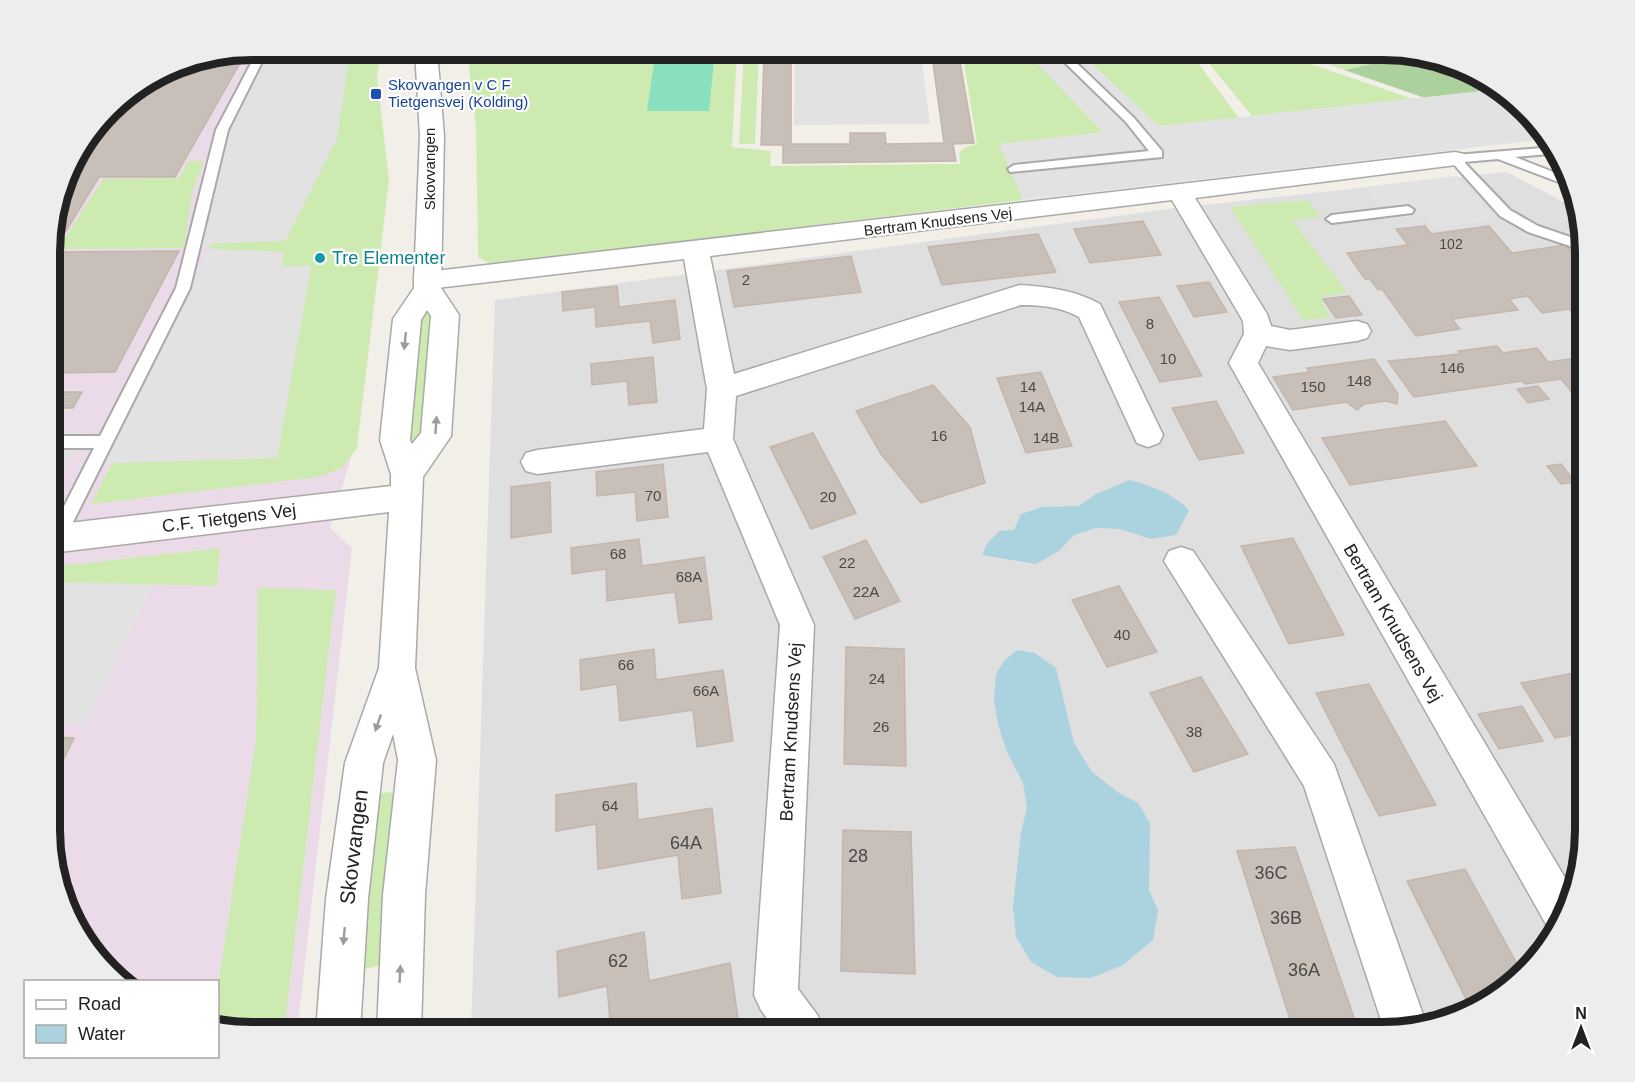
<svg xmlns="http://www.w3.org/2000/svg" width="1635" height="1082" font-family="Helvetica,sans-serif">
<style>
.residential{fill:#e0dfdf}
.industrial{fill:#ebdbe8}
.grass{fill:#cdebb0}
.forest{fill:#add19e}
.pitch{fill:#88e0be}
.parking{fill:#e2e2e2}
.water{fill:#aad3df}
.building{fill:#c7bfb8;stroke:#c4b6ab;stroke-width:1.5}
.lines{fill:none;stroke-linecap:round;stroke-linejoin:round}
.service-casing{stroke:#a9a9a9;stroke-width:4}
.minor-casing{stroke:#a9a9a9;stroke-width:3}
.tertiary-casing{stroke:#a9a9a9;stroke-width:3}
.service{fill:#fff;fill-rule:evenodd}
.minor{fill:#fff;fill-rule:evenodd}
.tertiary{fill:#fff;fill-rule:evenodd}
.oneway{fill:#9c9c9c}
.transit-dot{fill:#1a4fb4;stroke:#fff;stroke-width:2}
.culture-dot{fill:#0f9aa8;stroke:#fff;stroke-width:2}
.labels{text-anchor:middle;stroke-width:4.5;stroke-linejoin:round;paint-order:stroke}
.far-number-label{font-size:14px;fill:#4b4948}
.far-transit-label{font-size:15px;fill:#164399;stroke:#fff;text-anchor:start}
.far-street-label{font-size:15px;fill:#222;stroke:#fff}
.number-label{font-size:15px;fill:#4b4948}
.culture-label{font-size:18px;fill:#0d838f;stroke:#fff;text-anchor:start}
.street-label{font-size:18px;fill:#222;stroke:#fff}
.near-number-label{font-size:18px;fill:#4b4948}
.near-street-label{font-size:21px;fill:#222;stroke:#fff}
.rim{fill:none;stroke:#222;stroke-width:8}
</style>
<rect width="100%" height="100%" fill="#f2efe9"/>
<path class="residential" d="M1507 172 1575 208 1585 239V843L1551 943 1484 1005 1396 1032H471L495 300 1176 208Z"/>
<path class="industrial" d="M252 50H375L352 454 330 528 352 548 297 1032H252L218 1027V982L124 981 77 931 51 856V226L71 162 118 100 175 65Z"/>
<path class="grass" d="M350 50H382L377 76 389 180 357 448 342 468 318 477 91 504 112 463 277 458 311 266 282 267 283 252 209 249 212 243 285 241 336 139Z
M467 50H737L732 147 771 151 770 166 960 164 959 152 968 146 977 144 963 56 928 55V59L913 58 906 53H1028L1104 133 1000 144 1023 200 491 264 478 257 476 127Z
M744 50H800L813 57 814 64H795L794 57 759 55 755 144H739Z
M1077 50H1121L1129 54 1195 59 1239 118 1159 127Z
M1222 50H1383L1401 52 1390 60 1344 70 1303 55 1231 54Z
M1207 61H1302L1413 99 1252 116Z
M188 161H204L192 193 184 248 58 249 103 179 179 178Z
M1308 200 1321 217 1292 220 1347 292 1320 298 1330 317 1304 321 1230 207Z
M437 311 421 439 406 440 417 333 423 313Z
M220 548 217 586 51 582V567Z
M258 588 336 590 284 1032H252L218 1027V985L256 739Z
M392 792 398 829 387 964 359 970 374 794Z"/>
<path class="forest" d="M1401 52C1437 58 1472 65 1500 89L1425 98 1344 70 1390 60Z"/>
<path class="pitch" d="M656 50H715L709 111H647Z"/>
<path class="parking" d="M263 50H350L337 139 285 241 193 244 222 130Z
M1024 50H1077L1159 126 1500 89 1547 139 1023 200 999 144 1103 132Z
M922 63 930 124 794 125 795 64Z
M1457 176 1496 220 1435 228 1425 215 1390 220 1364 187Z
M209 249 284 252 282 267 311 266 277 458 94 463 187 271 200 268Z
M51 432H87L59 476H51Z
M51 582 153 585 87 723 51 722Z"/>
<path class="water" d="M1129 480C1152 486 1172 493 1189 510L1176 535 1151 539 1120 529 1096 528 1074 535 1059 551 1036 564 982 555 987 544 999 531 1014 530 1021 514 1042 507 1079 506 1094 495Z
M1017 650 1035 653 1056 668 1074 743 1092 772 1119 793 1138 803 1150 823 1149 890 1158 910 1153 940 1123 965 1091 978 1057 977 1031 962 1016 937 1013 907 1021 832 1027 808 1023 783 1007 752 998 725 994 699 996 674 1005 660Z"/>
<path class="building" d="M247 51 175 177H99L53 252 179 251 115 372 51 373V226L71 162 118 100 175 65Z
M932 56H959L974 143 953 144 956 161 783 163V145H761L764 57H791V144H850V133H885L886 144 944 143Z
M1143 221 1161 255 1090 263 1074 229Z
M1425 226 1431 234 1489 226 1512 253 1565 245 1585 264V312L1573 313 1569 309 1542 313 1528 296 1509 299 1518 310 1452 319 1460 329 1416 336 1382 289 1378 290 1370 279H1365L1347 253 1408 245 1396 229Z
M1038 234 1056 272 942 285 928 247Z
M851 256 861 292 734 307 727 271Z
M1209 282 1227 312 1194 317 1177 286Z
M617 286 619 307 675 300 680 339 653 343 650 321 596 327 595 307 563 311 562 292Z
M1349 296 1362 315 1336 318 1323 299Z
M1159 297 1202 376 1160 382 1119 302Z
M1497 346 1503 353 1537 348 1548 362 1585 357V408L1561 379 1525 384 1522 381 1414 397 1388 361 1460 354 1458 351Z
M653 357 657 402 629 405 627 381 592 385 591 364Z
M1374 359 1398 394 1397 404 1386 401 1364 404 1357 410 1346 402 1293 410 1273 377 1309 372 1307 368Z
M1041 372 1072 446 1026 453 997 378Z
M933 385 970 427 985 483 921 503 881 454 856 411Z
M1538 386 1549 399 1528 403 1517 389Z
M51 392H82L73 408H51Z
M1216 401 1244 453 1199 460 1172 408Z
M1445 421 1477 466 1350 485 1322 438Z
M813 433 856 513 811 529 770 447Z
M663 464 668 517 637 521 635 492 597 496 596 472Z
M1561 464 1575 482 1561 484 1547 466Z
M550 482 551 532 511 538V487Z
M1293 538 1344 635 1289 644 1241 546Z
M639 539 642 566 704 557 712 619 679 623 675 592 607 601 606 569 572 574 571 548Z
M866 540 900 601 855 619 823 557Z
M1119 586 1157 652 1107 667 1072 600Z
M846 647 904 649 906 766 844 764Z
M654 649 656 680 723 670 733 741 697 747 693 710 620 721 617 684 581 690 580 660Z
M1585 671V733L1555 738 1521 683Z
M1201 677 1248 754 1194 772 1150 693Z
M1369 684 1436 805 1379 816 1316 693Z
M1522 706 1543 741 1499 749 1478 714Z
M51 737 74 738 51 785Z
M636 783 638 820 712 808 721 893 682 899 678 855 598 869 596 824 556 831V795Z
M843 830 911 832 915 974 841 971Z
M1295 847 1359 1032H1294L1237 851Z
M1465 869 1521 971 1484 1005 1471 1009 1407 881Z
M644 932 649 981 730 963 740 1032H698L697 1021 645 1032H611L607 986 559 997 557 951Z"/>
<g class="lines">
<defs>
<path id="service" d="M258 50H268L228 130 190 288 62 544 56 546 51 544V532L94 448H51V436H100L176 288 216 130Z
M1052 50H1063L1134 118 1162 151V157L1010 172 1008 169 1014 165 1149 151 1126 122Z
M1554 147 1559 153 1515 157 1566 177 1569 186 1498 159 1464 162 1510 210 1538 226 1585 242V251L1528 232 1500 216 1449 159 1455 155Z
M1408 206 1414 210 1412 213 1332 223 1326 219 1332 215Z"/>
<path id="minor" d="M1455 152 1464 154 1467 159 1464 164 1195 198 1267 314 1271 326 1290 330 1357 321 1367 324 1371 331 1367 338 1357 341 1290 350 1266 346 1258 363 1570 886 1556 929 1547 926 1229 363 1244 334 1243 321 1172 200 710 256 734 374 1020 285C1048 287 1075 290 1100 304L1163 435 1159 443 1148 447 1137 443 1079 317C1061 307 1042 305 1021 305L736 396 733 439 814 625 798 989 818 1016 824 1032H776L761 1010 754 995 780 625 708 452 537 474 526 471 521 462 526 453 537 450 704 429 707 389 684 259 428 289 418 287 414 280 418 273Z
M1181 547 1193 551 1334 764 1426 1023 1396 1032H1385L1304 786 1164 561 1169 551Z"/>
<path id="tertiary" d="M415 50H437L444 136 441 288 459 315 451 436 423 477 415 668 436 760 425 895 421 1032H377L383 895 398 760 393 734 383 763 368 899 360 1032H316L326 899 345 763 379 668 389 512 51 553V525L391 486V474L380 440 393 319 414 288V280L420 136ZM427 310 431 316 421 433 412 444 410 440 421 320Z"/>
</defs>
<use href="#service" class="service-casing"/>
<use href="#minor" class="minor-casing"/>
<use href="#tertiary" class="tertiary-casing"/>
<use href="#service" class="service"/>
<use href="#minor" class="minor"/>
<use href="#tertiary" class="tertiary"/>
</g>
<defs><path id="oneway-solid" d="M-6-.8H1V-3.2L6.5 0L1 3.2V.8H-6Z" transform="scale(1.5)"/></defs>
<g class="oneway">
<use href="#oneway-solid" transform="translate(405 341) rotate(96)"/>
<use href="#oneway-solid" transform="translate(436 425) rotate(-86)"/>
<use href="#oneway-solid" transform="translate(378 723) rotate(109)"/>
<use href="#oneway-solid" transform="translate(344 936) rotate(95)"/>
<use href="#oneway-solid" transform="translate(400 974) rotate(-87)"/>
</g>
<rect class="transit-dot" x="370" y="88" width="12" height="12" rx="3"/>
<circle class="culture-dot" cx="320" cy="258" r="6"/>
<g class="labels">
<g class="far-number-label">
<text x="1451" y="249">102</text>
</g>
<g class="far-transit-label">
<text x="388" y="90">Skovvangen v C F<tspan x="388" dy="17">Tietgensvej (Kolding)</tspan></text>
</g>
<g class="far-street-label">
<text transform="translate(430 169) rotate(-90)" y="5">Skovvangen</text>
<text transform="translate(938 222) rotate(-7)" y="5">Bertram Knudsens Vej</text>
</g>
<g class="number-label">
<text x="746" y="285">2</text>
<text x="1150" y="329">8</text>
<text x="1168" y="364">10</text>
<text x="1452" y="373">146</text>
<text x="1359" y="386">148</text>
<text x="1028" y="392">14</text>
<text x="1313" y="392">150</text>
<text x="1032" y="412">14A</text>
<text x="939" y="441">16</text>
<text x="1046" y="443">14B</text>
<text x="653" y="501">70</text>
<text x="828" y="502">20</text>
<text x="618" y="559">68</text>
<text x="847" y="568">22</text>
<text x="689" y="582">68A</text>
<text x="866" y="597">22A</text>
<text x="1122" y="640">40</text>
<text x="626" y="670">66</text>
<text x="877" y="684">24</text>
<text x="706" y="696">66A</text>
<text x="881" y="732">26</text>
<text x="1194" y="737">38</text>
<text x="610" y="811">64</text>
</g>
<g class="culture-label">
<text x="332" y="264">Tre Elementer</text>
</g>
<g class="street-label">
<text transform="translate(229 518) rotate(-7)" y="6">C.F. Tietgens Vej</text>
<text transform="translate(1393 623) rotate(60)" y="6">Bertram Knudsens Vej</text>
<text transform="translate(791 732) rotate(-87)" y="6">Bertram Knudsens Vej</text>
</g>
<g class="near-number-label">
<text x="686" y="849">64A</text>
<text x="858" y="862">28</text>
<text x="1271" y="879">36C</text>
<text x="1286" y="924">36B</text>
<text x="618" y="967">62</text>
<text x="1304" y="976">36A</text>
</g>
<g class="near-street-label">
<text transform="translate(354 847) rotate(-83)" y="7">Skovvangen</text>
</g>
</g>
<path d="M0 0H1635V1082H0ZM252 60H1383A192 192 0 0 1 1575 252V830A192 192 0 0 1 1383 1022H252A192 192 0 0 1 60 830V252A192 192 0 0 1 252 60Z" fill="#ededed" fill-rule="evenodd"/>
<path class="rim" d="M252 60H1383A192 192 0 0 1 1575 252V830A192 192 0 0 1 1383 1022H252A192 192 0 0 1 60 830V252A192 192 0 0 1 252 60Z"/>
<rect x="24" y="980" width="195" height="78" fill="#ffffff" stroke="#a7a7a7" stroke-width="1.5"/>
<rect x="36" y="1000" width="30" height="9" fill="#ffffff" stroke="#a7a7a7" stroke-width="1.5"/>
<text x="78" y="1010" font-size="18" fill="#222222">Road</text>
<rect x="36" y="1025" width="30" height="18" fill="#aad3df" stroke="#a7a7a7" stroke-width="1.5"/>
<text x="78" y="1040" font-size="18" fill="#222222">Water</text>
<g transform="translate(1581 1028)" stroke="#ffffff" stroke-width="4.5" paint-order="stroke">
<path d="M0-4.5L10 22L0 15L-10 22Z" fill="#222222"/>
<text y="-9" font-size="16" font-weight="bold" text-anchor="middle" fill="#222222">N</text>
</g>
</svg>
